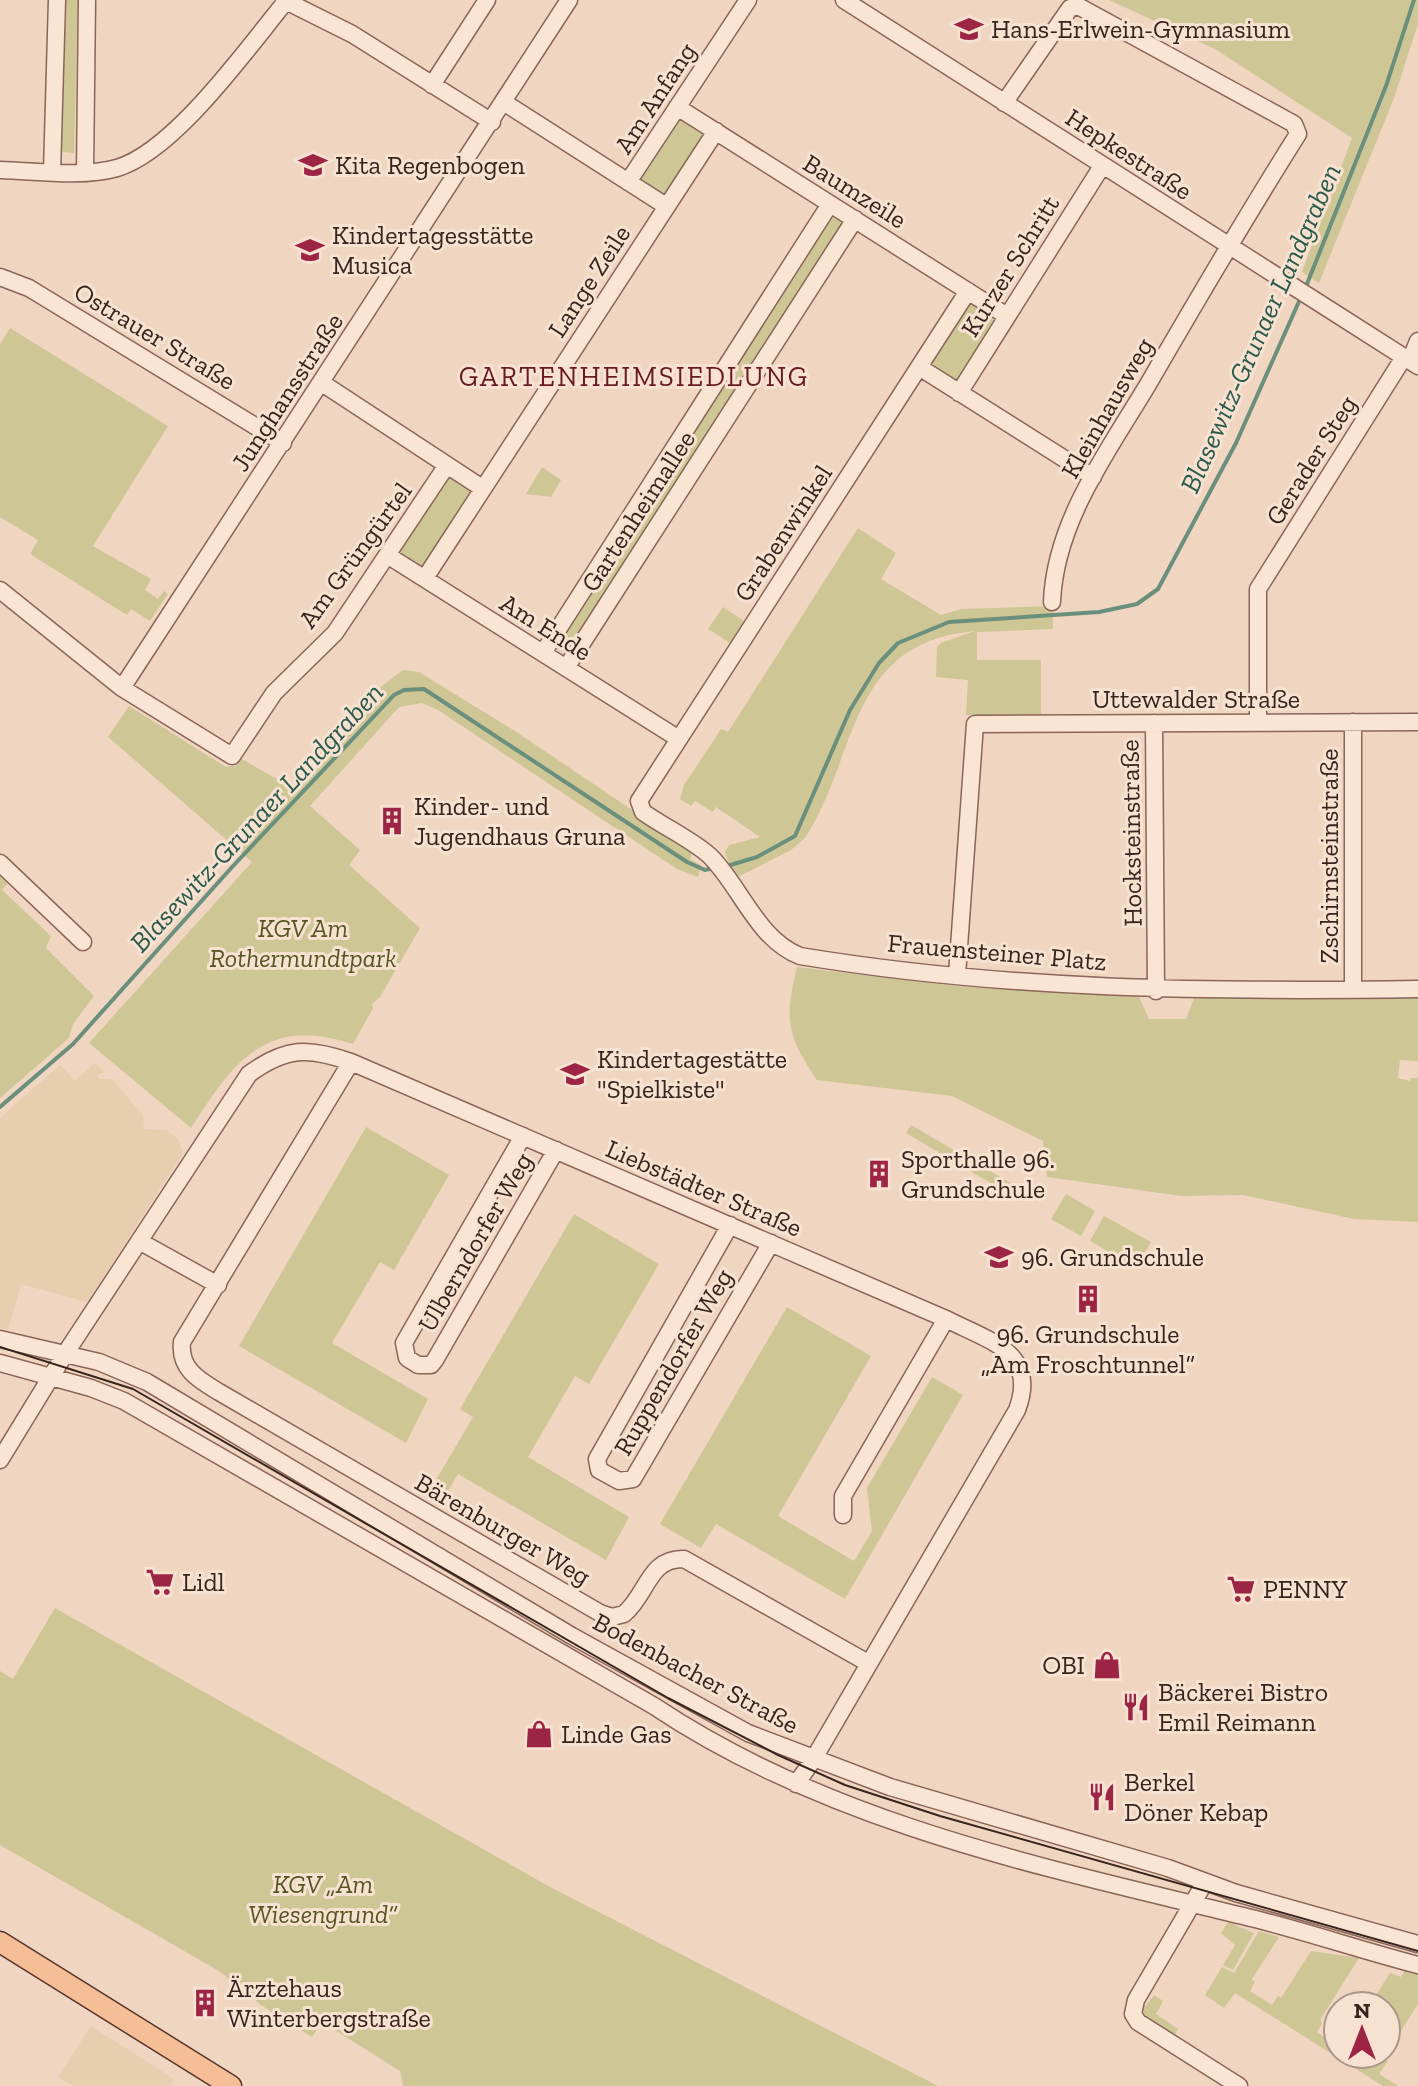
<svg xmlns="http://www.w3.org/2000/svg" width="1418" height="2086" font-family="'Zilla Slab',serif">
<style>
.farmland{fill:#e6ceae}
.green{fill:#cec695}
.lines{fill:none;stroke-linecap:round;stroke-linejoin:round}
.stream{stroke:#6a907d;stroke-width:4}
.minor-casing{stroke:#8a6558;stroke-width:19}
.major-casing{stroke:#58352c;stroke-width:23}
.minor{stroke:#fae5d5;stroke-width:16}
.major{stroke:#f5be97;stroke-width:20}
.tram{stroke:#39231d;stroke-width:2}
.labels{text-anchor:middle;stroke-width:6;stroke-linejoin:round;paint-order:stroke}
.poi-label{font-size:26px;fill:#39231d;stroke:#f7e2d1;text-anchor:start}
.street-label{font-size:26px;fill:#39231d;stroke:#f7e2d1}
.park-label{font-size:26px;font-style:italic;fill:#575622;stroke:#f7e2d1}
.water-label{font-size:28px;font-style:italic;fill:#2b5a4a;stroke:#f7e2d1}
.neighbourhood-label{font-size:28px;letter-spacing:2px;fill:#681a1f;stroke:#f7e2d1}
</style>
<rect width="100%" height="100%" fill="#f0d5c1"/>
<path class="farmland" d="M95 1063 104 1072 97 1075 99 1079H112L143 1115 144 1129 166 1130 179 1140 183 1153 87 1302 21 1284 8 1330 0 1328V1118L60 1065 75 1081Z
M91 2026 174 2079 169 2086H73L58 2077Z"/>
<path class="green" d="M66 0H78L74 153 61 152Z
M1109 0H1418V24L1394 98 1319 283 1302 272 1352 138 1215 49Z
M683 119 700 130 703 136 665 194H659L641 183 639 177 676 120Z
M831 216 843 223 566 654 554 647Z
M971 302 994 315 996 321 958 381H953L929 366V361Z
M10 328 168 426 93 546 151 579 145 590 158 599 164 591 168 594 150 621 131 609 127 615 30 554 38 540 0 517V344Z
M542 467 561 480 551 497 526 494Z
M453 476 472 490V495L422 569 397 553 446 477Z
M858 528 896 553 881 579 941 615 961 609 1053 606V629L977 632V660H1041V715H966L968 680 936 677 937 647 941 643 975 631C847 643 860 752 805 838L791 850 734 879 725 852 729 845 760 837 716 807 713 812 695 801 691 806 680 799 684 785 721 729 728 732Z
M723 607 744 621 730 643 708 629Z
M403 670 419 672 515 731 693 851 690 859 701 865 698 877 677 869 438 710 422 703 399 707 310 806 360 850 349 865 420 928 380 997 372 1004 373 1008 353 1044C266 1015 234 1061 191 1128L89 1043 252 862 108 737 129 706 226 767 235 766 240 758 291 787 357 705Z
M0 869 11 879 2 890 51 936 46 948 94 996 73 1024 69 1038 0 1098Z
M797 967 956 986 1139 997 1149 1019H1186L1194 998H1418V1061L1400 1060 1398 1078 1410 1081 1411 1078H1418V1222L1354 1219 1243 1195 1181 1196 1047 1177 1043 1141 952 1096 817 1080C787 1035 784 1021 797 967Z
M911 1125 1016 1186 1011 1195 906 1133Z
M366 1127 449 1175 394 1270 380 1262 332 1343 428 1399 406 1443 239 1346Z
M1066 1194 1095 1211 1081 1236 1051 1219Z
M574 1214 659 1264 589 1384 575 1376 528 1457 629 1517 606 1560 458 1474 440 1505 426 1497 473 1417 460 1409Z
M1104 1216 1151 1242 1136 1268 1090 1241Z
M787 1307 871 1356 778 1516 854 1561 872 1531 867 1488 932 1377 963 1395 845 1599 716 1524 701 1548 660 1524Z
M55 1608 552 1888 938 2086H403L400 2071 322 2022 312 2037 261 2005 219 1971 0 1845V1671L13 1679Z
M1228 1922 1254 1933 1233 1970 1223 1965 1235 1945 1221 1933Z
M1259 1931 1279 1937 1252 1979 1255 1982 1250 1991 1272 2005 1278 1996 1281 1998 1311 1951 1359 1958 1320 2020 1322 2023 1317 2032 1338 2046V2054H1386V2006H1369L1390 1973 1401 1977 1405 1970 1418 1974V2004L1384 2058 1388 2061 1379 2074 1398 2086H1383L1235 1993 1224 2008 1205 1995 1222 1967 1234 1973Z
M1154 1995 1163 2001 1156 2014 1178 2029 1173 2037 1144 2018 1143 2009Z"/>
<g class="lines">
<path class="stream" d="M1305 289 1386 86 1414 0
M727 866 757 857 795 836 850 710 879 663 898 643 949 622 1099 612 1137 604 1158 589 1236 443 1301 297
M0 1107 73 1044 233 866 394 695 404 690 424 689 687 862 705 870 714 868"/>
<defs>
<path id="minor" d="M284 0 352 34 492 122
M844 0 1418 366
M432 85 487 0
M505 103 666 206
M1004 103 1070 8 1078 6 1294 124 1298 134C1247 215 1198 298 1150 381 1110 449 1055 520 1052 602
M677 107 1007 316
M0 170C37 171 81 178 117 168 175 151 248 47 287 0
M52 172 57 0
M85 172 87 0
M628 182 748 0
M0 277 29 288 283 443
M968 291 639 801 643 812C664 827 691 839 710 856 741 887 757 939 800 956 1005 990 1211 992 1418 989
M1410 361 1418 341
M919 367 1093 477
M322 383 482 488
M959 393 1102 166
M387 555 679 739
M425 578 716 131
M0 590 122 688 232 756 274 693 335 633 447 465
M543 653 830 204
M566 668 855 219
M122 688 569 0
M1258 722V589L1404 357
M1353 722V990
M1154 723 1156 991
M0 863 83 942
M957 975 975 724 1418 722
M351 1062 182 1342C179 1369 199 1380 219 1392L600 1613 612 1617 624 1614C648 1594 648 1558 684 1559L868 1663
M523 1136 404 1343 407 1358 418 1365H431L435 1360 556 1150
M730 1225 597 1459 599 1470 619 1481 633 1479 771 1243
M139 1241 218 1285
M0 1339 99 1362 147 1382 572 1636 748 1733 890 1787 1168 1868 1236 1893 1418 1944
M0 1363 91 1388 124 1401 654 1706C829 1823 1042 1867 1243 1916 1302 1930 1360 1950 1418 1965
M0 1460 65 1354 249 1074C286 1047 308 1047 351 1062L946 1319C989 1341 1039 1352 1017 1410L813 1760 796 1784
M843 1515V1496L946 1319
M1205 1882 1136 2000 1133 2014 1138 2022 1239 2086"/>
<path id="major" d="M0 1942 231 2086"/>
</defs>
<use href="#minor" class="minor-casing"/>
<use href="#major" class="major-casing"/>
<use href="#minor" class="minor"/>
<use href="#major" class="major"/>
<path class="tram" d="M0 1347 133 1389 668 1698 778 1755 845 1785 940 1816 1418 1951"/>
</g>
<defs>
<symbol id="school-bare" viewBox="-9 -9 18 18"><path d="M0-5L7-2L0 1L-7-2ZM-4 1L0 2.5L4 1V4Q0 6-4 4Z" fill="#9c2546" stroke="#f7e2d1" stroke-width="2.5" paint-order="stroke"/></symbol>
<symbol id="building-bare" viewBox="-9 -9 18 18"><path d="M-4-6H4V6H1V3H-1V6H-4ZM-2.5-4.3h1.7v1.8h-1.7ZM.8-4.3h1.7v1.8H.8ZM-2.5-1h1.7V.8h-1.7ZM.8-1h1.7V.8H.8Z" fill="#9c2546" stroke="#f7e2d1" stroke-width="2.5" paint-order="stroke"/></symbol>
<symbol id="supermarket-bare" viewBox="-9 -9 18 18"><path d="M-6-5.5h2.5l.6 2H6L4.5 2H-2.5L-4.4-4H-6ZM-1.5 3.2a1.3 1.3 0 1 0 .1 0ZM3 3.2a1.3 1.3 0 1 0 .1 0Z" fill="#9c2546" stroke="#f7e2d1" stroke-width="2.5" paint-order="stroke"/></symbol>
<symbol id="shop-bare" viewBox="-9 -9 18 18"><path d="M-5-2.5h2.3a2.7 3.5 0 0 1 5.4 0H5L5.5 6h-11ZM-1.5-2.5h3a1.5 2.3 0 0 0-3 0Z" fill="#9c2546" stroke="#f7e2d1" stroke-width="2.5" paint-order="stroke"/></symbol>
<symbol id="restaurant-bare" viewBox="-9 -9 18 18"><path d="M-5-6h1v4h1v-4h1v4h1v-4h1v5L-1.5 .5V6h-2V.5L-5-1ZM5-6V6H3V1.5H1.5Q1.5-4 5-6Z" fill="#9c2546" stroke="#f7e2d1" stroke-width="2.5" paint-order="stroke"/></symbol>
</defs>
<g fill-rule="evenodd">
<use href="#school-bare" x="949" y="9" width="40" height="40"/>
<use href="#school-bare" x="293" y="145" width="40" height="40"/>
<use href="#school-bare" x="290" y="230" width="40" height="40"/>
<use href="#building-bare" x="372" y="801" width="40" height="40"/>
<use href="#school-bare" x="555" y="1054" width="40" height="40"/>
<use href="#building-bare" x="859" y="1154" width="40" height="40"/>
<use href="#school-bare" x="979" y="1237" width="40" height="40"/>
<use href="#building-bare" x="1068" y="1279" width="40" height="40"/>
<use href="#supermarket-bare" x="140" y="1562" width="40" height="40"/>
<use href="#supermarket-bare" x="1221" y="1569" width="40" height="40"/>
<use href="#shop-bare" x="1087" y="1645" width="40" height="40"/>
<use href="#restaurant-bare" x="1116" y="1687" width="40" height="40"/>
<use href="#shop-bare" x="519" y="1714" width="40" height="40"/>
<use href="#restaurant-bare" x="1082" y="1777" width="40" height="40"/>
<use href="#building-bare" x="185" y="1983" width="40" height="40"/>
</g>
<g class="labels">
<g class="poi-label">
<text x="991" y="38">Hans-Erlwein-Gymnasium</text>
<text x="335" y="174">Kita Regenbogen</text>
<text x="332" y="244">Kindertagesstätte<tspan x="332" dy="30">Musica</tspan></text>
<text x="414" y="815">Kinder- und<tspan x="414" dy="30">Jugendhaus Gruna</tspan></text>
<text x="597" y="1068">Kindertagestätte<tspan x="597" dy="30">"Spielkiste"</tspan></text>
<text x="901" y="1168">Sporthalle 96.<tspan x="901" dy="30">Grundschule</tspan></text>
<text x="1021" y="1266">96. Grundschule</text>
<text x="1088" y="1343" text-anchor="middle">96. Grundschule<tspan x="1088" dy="30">„Am Froschtunnel“</tspan></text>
<text x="182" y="1591">Lidl</text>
<text x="1263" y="1598">PENNY</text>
<text x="1085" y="1674" text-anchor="end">OBI</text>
<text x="1158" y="1701">Bäckerei Bistro<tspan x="1158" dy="30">Emil Reimann</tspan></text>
<text x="561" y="1743">Linde Gas</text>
<text x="1124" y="1791">Berkel<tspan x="1124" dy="30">Döner Kebap</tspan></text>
<text x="227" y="1997">Ärztehaus<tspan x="227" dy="30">Winterbergstraße</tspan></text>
</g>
<g class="street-label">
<text transform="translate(655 98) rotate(-57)" y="9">Am Anfang</text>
<text transform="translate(1129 154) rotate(33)" y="9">Hepkestraße</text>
<text transform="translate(855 191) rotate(32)" y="9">Baumzeile</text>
<text transform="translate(1010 266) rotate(-58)" y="9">Kurzer Schritt</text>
<text transform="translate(589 281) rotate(-57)" y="9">Lange Zeile</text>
<text transform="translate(155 336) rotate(31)" y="9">Ostrauer Straße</text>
<text transform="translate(287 392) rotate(-57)" y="9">Junghansstraße</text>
<text transform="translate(1107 408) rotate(-60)" y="9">Kleinhausweg</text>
<text transform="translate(1311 460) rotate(-58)" y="9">Gerader Steg</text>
<text transform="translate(638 511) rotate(-57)" y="9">Gartenheimallee</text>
<text transform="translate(783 533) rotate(-57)" y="9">Grabenwinkel</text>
<text transform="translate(355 555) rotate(-54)" y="9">Am Grüngürtel</text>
<text transform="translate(546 627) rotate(32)" y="9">Am Ende</text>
<text x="1196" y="708">Uttewalder Straße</text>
<text transform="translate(1131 833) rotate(-91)" y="9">Hocksteinstraße</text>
<text transform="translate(1329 856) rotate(-90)" y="9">Zschirnsteinstraße</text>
<text transform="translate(997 952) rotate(5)" y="9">Frauensteiner Platz</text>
<text transform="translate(704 1188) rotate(23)" y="9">Liebstädter Straße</text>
<text transform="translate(475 1242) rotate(-60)" y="9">Ulberndorfer Weg</text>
<text transform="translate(673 1362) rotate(-60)" y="9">Ruppendorfer Weg</text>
<text transform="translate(503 1529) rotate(30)" y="9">Bärenburger Weg</text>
<text transform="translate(696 1673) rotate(28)" y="9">Bodenbacher Straße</text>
</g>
<g class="park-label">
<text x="303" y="937">KGV Am<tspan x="303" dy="30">Rothermundtpark</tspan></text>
<text x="323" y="1893">KGV „Am<tspan x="323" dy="30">Wiesengrund“</tspan></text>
</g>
<g class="water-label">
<text transform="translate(1260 328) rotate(-66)" y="10">Blasewitz‐Grunaer Landgraben</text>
<text transform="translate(256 817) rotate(-47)" y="10">Blasewitz‐Grunaer Landgraben</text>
</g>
<g class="neighbourhood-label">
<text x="634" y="386">GARTENHEIMSIEDLUNG</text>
</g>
</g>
<g transform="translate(1362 2030)"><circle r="38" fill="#f7e2d1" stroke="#ab9689" stroke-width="2"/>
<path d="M0-6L14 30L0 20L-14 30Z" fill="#9c2546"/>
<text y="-12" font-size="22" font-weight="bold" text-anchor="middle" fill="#39231d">N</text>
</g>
</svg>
